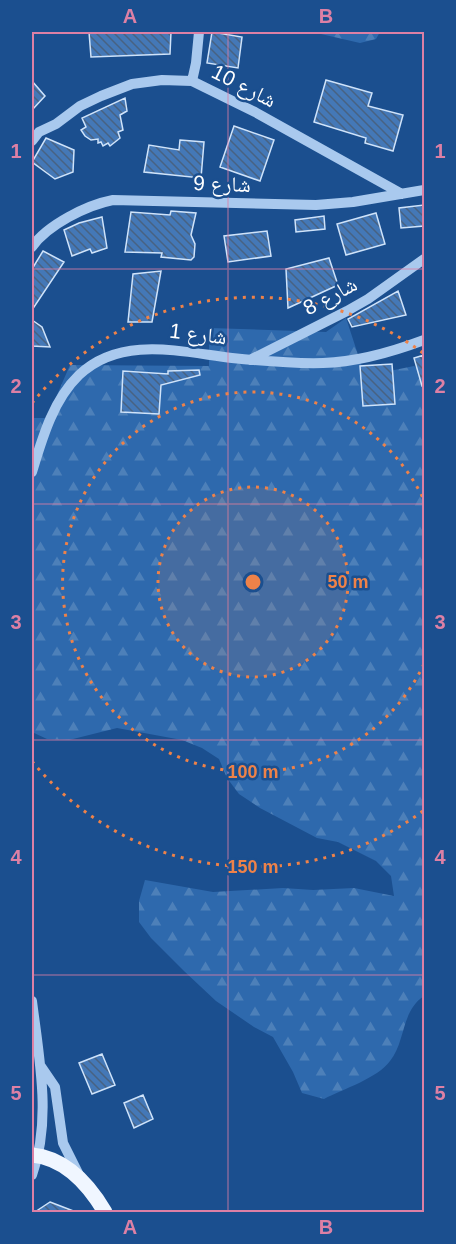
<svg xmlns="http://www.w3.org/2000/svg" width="456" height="1244" font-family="Helvetica,'Noto Naskh Arabic',sans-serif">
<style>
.forest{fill:url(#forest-firs)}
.building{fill:url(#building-back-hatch);stroke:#cfe3fa;stroke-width:1.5}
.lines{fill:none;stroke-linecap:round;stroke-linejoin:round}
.minor{stroke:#a9c9ee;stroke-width:10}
.major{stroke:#f0f6ff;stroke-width:15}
.grid{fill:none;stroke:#dd80a5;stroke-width:1.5;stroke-opacity:0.55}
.ring{fill:none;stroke:#ee8249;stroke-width:3;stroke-dasharray:3 6}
.labels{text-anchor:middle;stroke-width:5;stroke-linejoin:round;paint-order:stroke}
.street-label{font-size:21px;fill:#fff;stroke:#1b4f8f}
.centre{fill:#ee8249;stroke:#1b4f8f;stroke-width:3}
.ring-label{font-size:18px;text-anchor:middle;font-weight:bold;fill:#ee8249;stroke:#1b4f8f;stroke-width:5;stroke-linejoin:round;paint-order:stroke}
.neatline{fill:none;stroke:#dd80a5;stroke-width:2}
.grid-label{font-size:20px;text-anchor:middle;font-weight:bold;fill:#dd80a5}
</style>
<defs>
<pattern id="forest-firs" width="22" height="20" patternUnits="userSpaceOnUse" patternTransform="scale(1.5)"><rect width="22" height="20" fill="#2e69ad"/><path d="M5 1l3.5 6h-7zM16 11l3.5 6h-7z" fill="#4d80b9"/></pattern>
<pattern id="building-back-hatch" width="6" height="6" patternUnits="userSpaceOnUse" patternTransform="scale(1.5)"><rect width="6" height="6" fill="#4478b7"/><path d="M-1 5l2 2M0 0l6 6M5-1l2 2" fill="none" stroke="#486282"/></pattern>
</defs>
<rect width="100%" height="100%" fill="#1b4f8f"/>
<path class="forest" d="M320 32H380L376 39 360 43 321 34Z
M346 318 365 376 414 366 424 373V996C401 1011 406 1041 390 1061 378 1078 343 1089 324 1099L302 1093 293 1072 273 1037 254 1027 216 1001 184 971 151 938 139 922V901L145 880 213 892 283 888 313 890 354 888 394 896 391 876 376 861 338 842 317 838 260 808 239 794 227 778 219 759 202 748 182 740 117 728 69 740 47 739 32 732V418H47L70 365 209 366V328L326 332Z"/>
<path class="building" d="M89 32H171L170 54 91 57Z
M212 32 242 37 238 68 207 63Z
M326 80 372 93 368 106 403 115 393 151 365 143 366 138 314 122Z
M32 81 45 96 32 110Z
M125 98 127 111 120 115 123 130 118 132 120 138 110 146 108 143 103 146 101 142 98 143V139L91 140 85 136 81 130 86 127 82 118Z
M234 126 274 140 260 181 220 167Z
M46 138 74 150 73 172 55 179 32 162Z
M180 140 204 142 201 178 144 172 149 145 179 150Z
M424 205V226L401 228 399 208Z
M171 211 196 213 191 235 195 244 194 257 191 260 161 257 162 253 125 252 131 212 170 215Z
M376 213 385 244 346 255 337 224Z
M324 216 325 229 296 232 295 220Z
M102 217 107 248 92 253 90 249 72 256 64 230 79 223Z
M267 231 271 256 228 262 224 236Z
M43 251 64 262 32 310V269Z
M329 258 338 285 288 308 286 269Z
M161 271 152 322H128L133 274Z
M398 291 406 315 352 327 348 319Z
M32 320 42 327 50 347 32 346Z
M424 355V385L422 386 414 358Z
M392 364 395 404 363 406 360 366Z
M199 370 200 375 161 385 159 414 121 412 123 371 168 374V371Z
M102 1054 115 1085 92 1094 79 1063Z
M143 1095 153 1119 134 1128 124 1103Z
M50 1202 76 1212H35Z"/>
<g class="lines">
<path class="minor" d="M192 81 196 63 199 32
M32 141 39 132 56 124 80 106 101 96 132 84 162 80 192 81 255 112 402 194
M32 247C47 225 87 205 113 200L316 205 353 202 424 190
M250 360 347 311 368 299 424 259
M32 472C42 439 53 400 79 375 121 335 181 352 232 358 262 361 293 364 323 363 358 362 392 352 424 340
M32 1001C39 1058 52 1120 32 1175
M40 1065 55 1087 63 1143 79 1175"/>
<path class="major" d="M32 1155C65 1158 89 1185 105 1212"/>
</g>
<path class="grid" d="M228 32V1212M32 269H424M32 504H424M32 740H424M32 975H424"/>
<circle cx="253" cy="582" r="95" fill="#ee8249" fill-opacity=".12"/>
<g class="ring">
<circle cx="253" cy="582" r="95"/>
<path d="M424 664A190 190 0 1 1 424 500"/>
<path d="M423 811A285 285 0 0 1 32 761M32 403A285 285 0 0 1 423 353"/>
</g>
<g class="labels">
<g class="street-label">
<text transform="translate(244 86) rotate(27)" y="7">شارع 10</text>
<text transform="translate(222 184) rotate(2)" y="7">شارع 9</text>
<text transform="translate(330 296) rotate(-28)" y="7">شارع 8</text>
<text transform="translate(198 334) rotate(7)" y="7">شارع 1</text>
</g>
</g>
<circle cx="253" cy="582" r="9" class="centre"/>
<g class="ring-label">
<text x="348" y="588">50 m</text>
<text x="253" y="778">100 m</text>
<text x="253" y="873">150 m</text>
</g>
<rect width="456" height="1244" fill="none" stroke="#1b4f8f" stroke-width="66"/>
<rect x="33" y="33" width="390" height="1178" class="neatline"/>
<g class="grid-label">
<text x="130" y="23">A</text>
<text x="326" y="23">B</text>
<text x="16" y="158">1</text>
<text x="440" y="158">1</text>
<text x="16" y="393">2</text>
<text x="440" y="393">2</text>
<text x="16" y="629">3</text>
<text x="440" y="629">3</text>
<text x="16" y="864">4</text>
<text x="440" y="864">4</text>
<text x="16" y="1100">5</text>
<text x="440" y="1100">5</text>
<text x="130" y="1234">A</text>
<text x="326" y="1234">B</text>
</g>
</svg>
